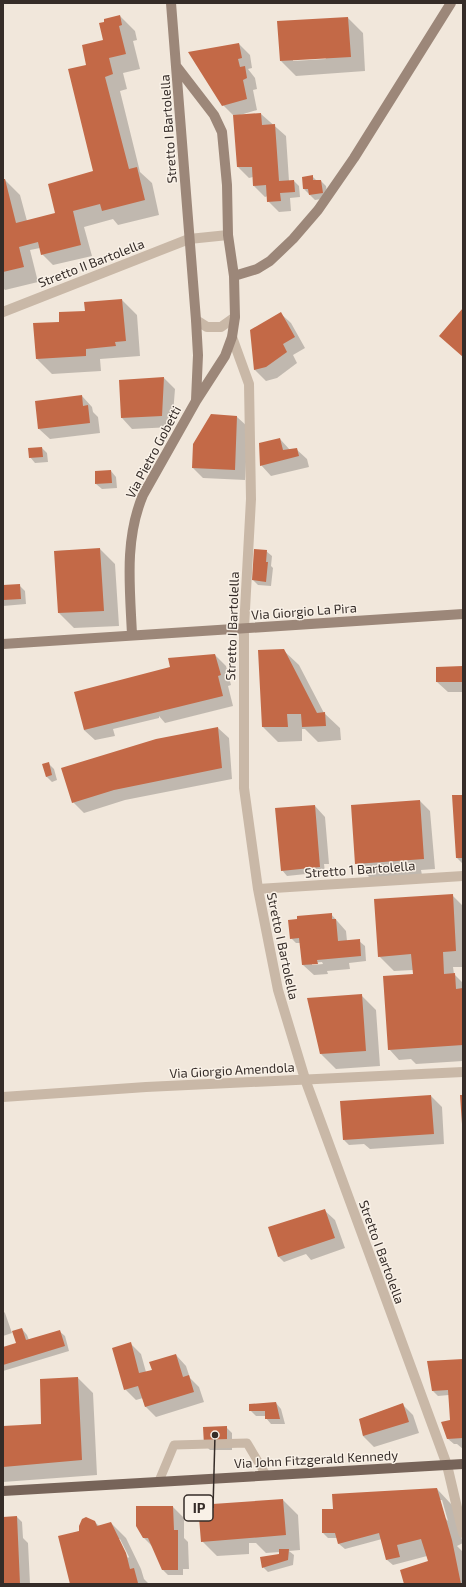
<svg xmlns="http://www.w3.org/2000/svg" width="466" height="1587" font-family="'Exo 2',sans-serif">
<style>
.shadow{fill:#0003;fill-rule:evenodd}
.building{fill:#c36947}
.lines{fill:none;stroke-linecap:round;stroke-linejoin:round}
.lane{stroke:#c9b8a7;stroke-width:9}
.street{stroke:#c9b8a7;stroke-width:10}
.secondary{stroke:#9c8779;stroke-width:10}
.primary{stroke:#776459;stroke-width:10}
.labels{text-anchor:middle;stroke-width:3;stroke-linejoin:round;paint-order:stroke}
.street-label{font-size:13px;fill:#352c28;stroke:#f9f1e7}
.leader{fill:none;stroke:#352c28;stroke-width:1.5}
.callout-dot{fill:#352c28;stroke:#f9f1e7;stroke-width:1.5}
.callout{fill:#f9f1e7;stroke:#352c28;stroke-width:1.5}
.callout-label{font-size:14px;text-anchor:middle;font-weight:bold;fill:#352c28}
</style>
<rect width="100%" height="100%" fill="#f1e7db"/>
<path class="shadow" d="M120 16 135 31 137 40 133 41 140 69 123 73 127 89 120 91 140 172 152 183 159 215 118 225 113 219 84 227 92 256 53 265 42 254 40 248 30 250 38 282 5 290 3 288V180H5L20 195 27 221 55 214 95 175 87 65Z
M348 18 363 33 365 71 296 76 281 61ZM325 57 326 59 293 61V59Z
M239 44 250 55 252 68 248 69 255 78 257 89 253 90 257 110 240 115 261 114 286 136 289 181H294L299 186 300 197 290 198 291 211 279 212 268 201V196L265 197 254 186 253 177 249 178 238 167 234 116 223 105Z
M313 177 317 181H321L326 186 328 198 315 200 304 189Z
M122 300 137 315 140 356 100 359 101 371 52 374 37 359 60 323 87 312Z
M280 313 291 323 305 348 293 355 297 363 277 378 266 381 255 370 251 331Z
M164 378 175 389 172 427 132 429 122 418 120 381Z
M82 396 92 407 93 412 98 417 100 433 50 439 39 429Z
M212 415 237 417 248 427 245 480 203 478 193 468Z
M280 439 290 450 296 449 307 459 309 467 271 476 261 465Z
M42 448 47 453 48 462 35 463 30 457Z
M111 471 116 477 117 488 102 489 96 484Z
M100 549 115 564 119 626 74 628 59 613 55 551Z
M266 551 272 556 271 566 273 568 271 586 258 585 253 580Z
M19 585 25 591 26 604 3 606V586Z
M283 650 299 665 324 713 340 728 341 740 318 742 305 729H302V741L278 742 263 727Z
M215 655 226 666 231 685 228 686 233 706 165 723 159 716V718L113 729 115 736 95 740 84 730 172 668Z
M463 667V692H448L437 682Z
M218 728 229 738 232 779 125 800 84 813 73 802 156 740Z
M49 764 54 769 57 780 52 782 46 776Z
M463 796V864L457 858Z
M420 801 430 811 435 869 421 870 422 875 371 879 356 863Z
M315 806 325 817 329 864H324L325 872 287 876 282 870Z
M452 895 463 906V967H453L454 974 463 983V1061L416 1064 411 1059 399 1060 389 1049 414 975 413 970 394 971 379 956Z
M331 914 346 931 347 941H359L365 946 366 961 349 963 350 969 327 971 328 974 314 975 303 965 301 943H296L291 938ZM322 962 323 964 312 965V963Z
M361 995 376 1010 380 1066 336 1069 321 1054Z
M431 1096 442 1107 444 1144 370 1149 364 1144 349 1145 344 1140Z
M324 1210 335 1220 345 1248 311 1260 306 1254 284 1262 278 1256Z
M3 1311 5 1313 12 1333 3 1336Z
M22 1329 27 1335 29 1340 59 1331 65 1336 69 1351 3 1371V1348L17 1344Z
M130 1343 141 1354 146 1372 153 1370 176 1355 186 1366 190 1378 199 1387 204 1402 156 1417 145 1406 143 1398 136 1400 125 1389Z
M463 1360V1449L457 1444H454L448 1439 451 1423 449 1395 438 1396 432 1390Z
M78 1378 93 1393 97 1475 3 1482V1427L42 1425Z
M276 1403 281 1409 285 1424H271L266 1418V1416H256L250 1410Z
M402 1404 413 1415 419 1433 374 1447 363 1436 360 1419Z
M226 1427 232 1433V1450H210L205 1445Z
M437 1489 452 1505 463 1543 457 1546 462 1551 463 1555V1584H405L429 1562 427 1556 393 1565 387 1560 382 1539 345 1549 339 1544 338 1538H328L323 1533V1510H334ZM440 1500H442L448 1521 445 1518Z
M283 1500 298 1515 300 1550 289 1551 294 1555 293 1565 268 1572 263 1567 280 1555V1552L266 1553 256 1543H249V1554L217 1556 202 1541Z
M173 1507 184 1518V1538L188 1542 189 1569H183V1575H168L163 1570 153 1547 143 1537Z
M17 1517 22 1522 23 1538 28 1543 30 1584H3V1518Z
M94 1521 99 1526 111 1523 126 1538 141 1569 144 1579 149 1584H71L59 1537 80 1531ZM118 1539H120L129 1557 128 1558Z"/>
<path class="building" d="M120 15 122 25 119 26 126 54 109 58 113 74 105 77 129 169 137 167 145 200 102 211 100 204 73 211 81 245 41 255 38 242 19 247 24 267 3 272V179H5L16 223 55 213 48 184 93 171 68 69 86 65 82 45 103 40 99 23 104 22V19Z
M348 17 351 57 280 61 277 21Z
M239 43 242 58 238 59 240 67 245 66 247 78 243 80 247 99 222 106 188 52Z
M261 113 262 125 275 124 279 181 294 180 295 192 280 193 281 201 267 202 266 185 253 186 252 167H237L233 115Z
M313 175V180H321L323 193 309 195 308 189H303L302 177Z
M122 299 126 341 115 342 116 346 86 349V356L36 359 33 323 59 322V312L85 311 84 302Z
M463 308V357L439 336Z
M281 312 295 337 283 344 287 352 266 367 254 370 250 330Z
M164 377 162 416 121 418 119 380Z
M82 395 83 406 88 405 90 423 38 429 35 401Z
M211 414 237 416 235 470 192 468 193 444Z
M280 438 283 450 297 448 299 456 260 466 259 443Z
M42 447 43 457 29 458 28 448Z
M111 470 112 483 95 484V471Z
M100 548 104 611 58 613 54 551Z
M254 549 267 550 266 562H268L266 582 252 580Z
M20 584 21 599 3 600V585Z
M284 649 317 713 325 712 326 726 302 727 301 714H287L288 727H262L258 650Z
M215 654 221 675 218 676 223 696 84 730 74 692 170 667 168 658Z
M463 666V682H436V667Z
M218 727 222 768 114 790 72 803 61 768 156 739Z
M49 762 52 775 46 777 42 764Z
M452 795H463V858H456Z
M420 800 424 859 355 864 351 805Z
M315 805 320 867 281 871 275 808Z
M453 894 456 951 443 952 444 974 455 973 456 989 463 988V1045L388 1050 383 976 413 974 411 954 378 957 374 899Z
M332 913V919H336L338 941 360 939 361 956 317 960 318 964 302 965 299 938 290 939 288 920 297 919V916Z
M362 994 366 1051 320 1054 307 998Z
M431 1095 434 1134 343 1140 340 1101Z
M460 1095H463V1124H462Z
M325 1209 335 1238 278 1257 268 1227Z
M22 1328 26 1340 60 1330 65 1346 3 1365V1347L16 1343 12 1331Z
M131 1342 139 1373 152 1370 149 1362 176 1354 183 1377 189 1375 194 1392 145 1407 138 1386 124 1390 112 1348Z
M463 1359V1438L447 1439 441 1422 450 1420 448 1390 432 1391 427 1361Z
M78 1377 82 1460 3 1467V1426L41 1424 40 1379Z
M276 1402 280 1419H265V1411H249V1404Z
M403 1403 409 1422 363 1436 359 1419Z
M227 1426V1445H204L203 1427Z
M437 1488 452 1540 461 1584H404L400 1570 428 1561 421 1539 397 1545 400 1557 386 1560 379 1533 338 1544 335 1533H322V1509H333L332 1494Z
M283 1499 286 1535 201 1542 198 1505Z
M136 1506H173L174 1530H178V1570H162L148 1538H143L136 1526Z
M17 1516 20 1584H3V1517Z
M86 1517 95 1521 97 1526 111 1522 126 1553 130 1569 134 1568 138 1583 70 1584 58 1536 79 1531V1526L82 1519Z
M279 1549H289L288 1560 262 1568 260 1557 279 1554Z"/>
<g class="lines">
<path class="lane" d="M159 1481 174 1445 247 1443 266 1475"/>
<path class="street" d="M3 312 189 239 228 235
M196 320 207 327H221L235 317
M232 337 249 384 251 499 244 628V788L258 889 278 990 305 1079 447 1465 463 1533
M258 889 463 876
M3 1097 146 1087 463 1072"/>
<path class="secondary" d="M171 3 196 320 198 355 196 400
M234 276 257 269 270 261 293 239 318 210 354 158 451 3
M132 635C130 588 124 540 143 495L196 401 225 356 232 337 235 317 234 276 228 235 227 185 222 132 214 115 177 67
M3 644 463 614"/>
<path class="primary" d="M3 1491 463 1464"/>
</g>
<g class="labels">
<g class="street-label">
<text transform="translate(168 129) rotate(-94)" y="5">Stretto I Bartolella</text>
<text transform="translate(91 263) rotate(-21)" y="5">Stretto II Bartolella</text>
<text transform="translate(153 452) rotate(-62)" y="5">Via Pietro Gobetti</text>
<text transform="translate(304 611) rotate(-4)" y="5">Via Giorgio La Pira</text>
<text transform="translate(232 626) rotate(-88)" y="5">Stretto I Bartolella</text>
<text transform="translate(360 869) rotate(-4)" y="5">Stretto 1 Bartolella</text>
<text transform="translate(283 946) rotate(78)" y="5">Stretto I Bartolella</text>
<text transform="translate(232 1070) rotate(-3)" y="5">Via Giorgio Amendola</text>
<text transform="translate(382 1252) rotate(70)" y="5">Stretto I Bartolella</text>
<text transform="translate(316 1459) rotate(-3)" y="5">Via John Fitzgerald Kennedy</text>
</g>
</g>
<path class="leader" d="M215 1435L213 1508"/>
<circle class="callout-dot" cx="215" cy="1435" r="4"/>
<rect class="callout" x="184" y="1495" width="29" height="26" rx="4"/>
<g class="callout-label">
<text x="199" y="1513">IP</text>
</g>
<rect width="466" height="1587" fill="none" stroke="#352c28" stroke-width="8"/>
</svg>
